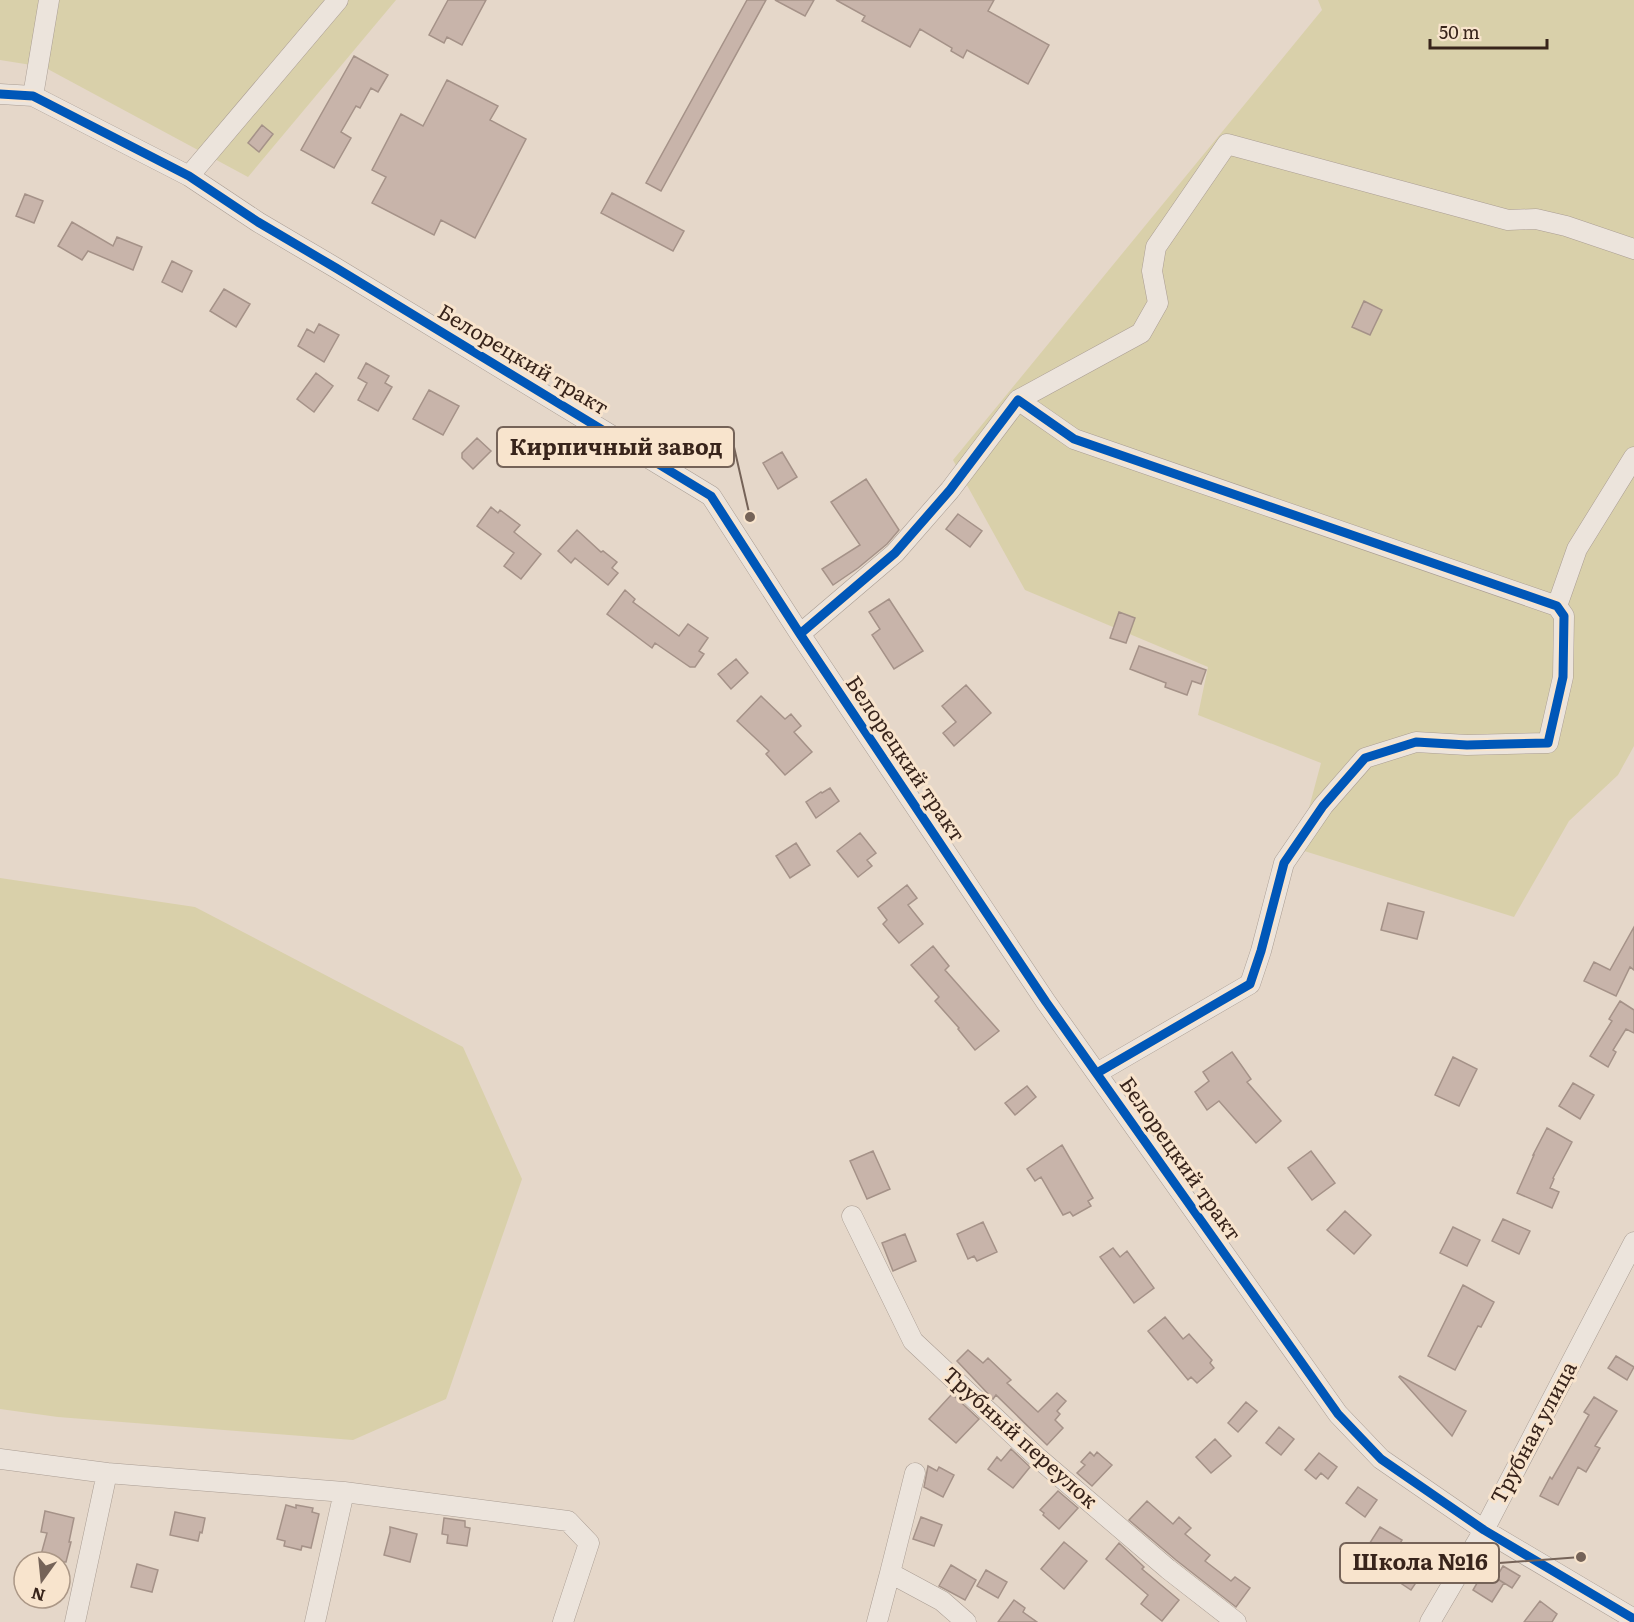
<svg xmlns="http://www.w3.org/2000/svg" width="1634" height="1622" font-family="Literata,serif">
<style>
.green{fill:#d9d0aa}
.building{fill:#c8b4aa;stroke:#a59288;stroke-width:1.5}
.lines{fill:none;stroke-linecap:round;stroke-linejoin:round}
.minor-casing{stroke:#aa9d93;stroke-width:21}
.minor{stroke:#ece4dc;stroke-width:20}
.cycleway-casing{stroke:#f8e4cd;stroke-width:13}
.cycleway{stroke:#0057b8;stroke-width:9}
.labels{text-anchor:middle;stroke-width:6;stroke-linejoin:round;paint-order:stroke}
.street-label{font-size:21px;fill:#38241b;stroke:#f8e4cd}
.leader{fill:none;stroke:#756358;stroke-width:2}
.callout-dot{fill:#756358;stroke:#f8e4cd;stroke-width:2}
.callout{fill:#f8e4cd;stroke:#756358;stroke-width:2}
.callout-label{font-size:22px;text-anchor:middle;font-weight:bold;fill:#38241b}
</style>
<rect width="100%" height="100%" fill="#e5d7c9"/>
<path class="green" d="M0 0H396L248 177 44 67 0 60Z
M1318 0H1634V746L1618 775 1569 821 1514 917 1298 849 1321 763 1198 715 1208 667 1025 590 953 460 1322 10Z
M0 878 195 907 463 1047 522 1179 446 1399 353 1440 58 1417 0 1409Z"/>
<path class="building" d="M448 0H486L462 45 447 37 444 43 429 35Z
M747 0H766L661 191 646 183Z
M775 0H814L805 16Z
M836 0H994L988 11 1049 45 1028 84 967 50 963 58 951 51 952 48 920 29 910 47 862 21 865 16Z
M354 56 388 75 378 92 371 88 360 108 356 106 341 132 351 138 334 168 301 150Z
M447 80 498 106 490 120 526 139 475 238 441 220 434 235 372 203 386 177 372 170 401 114 423 126Z
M262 125 273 134 259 152 248 143Z
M612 193 684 231 673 251 601 213Z
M25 194 43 201 34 223 16 216Z
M72 222 113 246 117 237 142 247 133 270 88 251 82 260 58 246Z
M172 261 192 271 182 292 162 282Z
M224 289 250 304 236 327 210 311Z
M1364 301 1382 310 1370 335 1352 327Z
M319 324 339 335 324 362 298 346 307 329 314 333Z
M366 363 389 376 385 383 392 387 378 411 358 400 367 383 358 378Z
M316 373 333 386 314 412 297 399Z
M429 390 459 406 443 435 413 419Z
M477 438 491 451 473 469 462 458V453Z
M782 452 797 477 778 489 763 463Z
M866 479 899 530 887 544 858 568 833 585 822 569 860 545 831 502Z
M491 507 498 513 500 510 520 525 514 532 541 554 521 579 504 566 514 553 477 526Z
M958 514 982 531 970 547 946 529Z
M577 530 601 552 603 551 617 562 612 568 618 573 608 585 575 558 571 563 558 551Z
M625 590 635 599 633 602 679 636 688 624 708 638 699 651 704 654 695 667H690L655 643 652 648 607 614Z
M889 599 923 651 894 669 872 635 880 629 869 612Z
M1119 612 1135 618 1126 643 1110 638Z
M1139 646 1206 670 1201 684 1192 681 1187 695 1165 687 1166 683 1130 669Z
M736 659 748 673 731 689 718 674Z
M966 685 991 713 954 746 943 733 956 722 942 706Z
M761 696 785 719 791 714 801 726 794 732 812 752 785 775 766 754 769 751 737 721Z
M830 788 839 801 816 818 806 802 821 792 822 793Z
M860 833 876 853 867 860 872 866 858 877 837 851Z
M796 843 810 865 790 878 776 856Z
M907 885 917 898 908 905 923 924 899 943 883 924 887 920 878 908Z
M1388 903 1424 912 1417 939 1381 930Z
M1634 927V970L1630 967 1616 996 1584 981 1594 962 1610 970Z
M933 946 949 966 945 970 999 1031 975 1050 958 1029 959 1028 935 1001 939 997 911 965Z
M1620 1001 1634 1010V1033L1626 1029 1613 1050 1616 1052 1608 1067 1590 1056 1612 1021 1609 1019Z
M1232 1052 1251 1079 1247 1082 1281 1121 1256 1143 1219 1101 1207 1110 1195 1092 1209 1081 1203 1072Z
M1453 1057 1477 1069 1459 1106 1435 1095Z
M1573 1083 1594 1095 1580 1119 1559 1106Z
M1027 1086 1036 1097 1015 1115 1005 1103Z
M1547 1128 1572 1142 1553 1178 1554 1179 1550 1188 1559 1192 1552 1208 1517 1193 1534 1155H1533Z
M1062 1145 1093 1198 1088 1201 1091 1206 1073 1216 1070 1212 1063 1215 1041 1177 1035 1181 1027 1169Z
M873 1151 890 1189 867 1199 850 1161Z
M1311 1151 1335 1183 1312 1200 1288 1168Z
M1345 1211 1371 1235 1354 1254 1327 1230Z
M1503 1219 1530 1231 1519 1254 1492 1241Z
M983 1222 997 1252 977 1261 974 1256 968 1259 957 1234Z
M1453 1227 1480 1240 1467 1266 1440 1253Z
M905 1234 916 1261 893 1271 882 1243Z
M1113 1248 1120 1257 1127 1251 1154 1288 1134 1303 1100 1257Z
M1463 1285 1494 1302 1481 1327 1478 1326 1455 1370 1428 1356Z
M1165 1317 1183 1339 1189 1334 1212 1360 1210 1363 1214 1368 1197 1383 1191 1377 1188 1380 1148 1331Z
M968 1350 983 1363 988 1358 1011 1380 1007 1383 1038 1412 1057 1393 1066 1401 1057 1411 1060 1414 1055 1420 1063 1428 1047 1445 996 1395 993 1399 957 1361Z
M1616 1356 1634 1367 1627 1380 1608 1368Z
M1400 1376 1466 1411 1452 1436 1399 1377Z
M952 1394 979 1419 956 1443 929 1419Z
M1594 1397 1617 1411 1595 1446 1600 1448 1586 1472 1578 1467 1558 1505 1540 1496 1550 1477 1552 1479 1589 1415 1584 1412Z
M1246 1402 1257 1411 1238 1432 1228 1423Z
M1279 1427 1294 1439 1281 1455 1266 1443Z
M1215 1439 1231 1456 1211 1473 1196 1457Z
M1011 1449 1030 1467 1013 1488 988 1469 997 1457 1001 1461Z
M1090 1452 1094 1456 1097 1452 1112 1465 1092 1486 1077 1473 1085 1465 1081 1462Z
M1319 1453 1337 1467 1328 1479 1321 1473 1316 1479 1305 1470Z
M928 1466 937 1471 939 1467 954 1475 943 1497 924 1487Z
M1358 1487 1377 1500 1365 1517 1346 1503Z
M1058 1491 1078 1508 1059 1529 1043 1515 1044 1513 1040 1510Z
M1147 1501 1173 1524 1179 1517 1191 1528 1185 1534 1210 1555 1205 1561 1231 1581 1235 1577 1250 1588 1236 1607 1176 1560 1129 1520Z
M286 1505 296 1508V1505L313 1508 312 1512 319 1514 311 1548 302 1546 301 1550 284 1546 285 1541 277 1539Z
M45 1511 74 1518 69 1542H71L66 1562H39L47 1533 41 1532Z
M175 1512 205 1518 202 1533 200 1532 198 1541 170 1535Z
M921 1517 942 1525 934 1546 913 1539Z
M444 1518 465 1521V1527L470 1528 467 1546 447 1543 448 1535 442 1534Z
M390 1527 417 1534 410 1562 384 1555 390 1532Z
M1380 1527 1402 1540 1399 1545 1428 1565 1411 1590 1393 1578 1399 1569 1366 1549Z
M1064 1542 1087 1561 1064 1589 1041 1569Z
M1119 1543 1144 1567 1142 1569 1179 1600 1162 1621 1141 1604 1148 1595 1106 1559Z
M137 1564 158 1570 152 1592 131 1587Z
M951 1565 976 1580 965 1600 939 1586Z
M1503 1566 1520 1576 1512 1588 1496 1578Z
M986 1570 1007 1582 998 1598 977 1586Z
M1484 1571 1504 1583 1492 1602 1473 1590Z
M1014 1600 1025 1608 1023 1612 1037 1622H998Z
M1540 1601 1557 1614 1552 1622H1524Z"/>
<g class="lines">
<defs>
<path id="minor" d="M0 94 33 96 189 176 258 222 336 268 711 496 800 634 1046 1002 1338 1414 1381 1459 1484 1530 1634 1619
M33 96 49 0
M189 176 338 0
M1018 400 1141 333 1158 303 1152 271 1156 247 1227 144 1508 220 1536 219 1566 226 1634 249
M1557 606 1577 549 1634 457
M800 634 895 553 950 490 1018 400 1074 439 1557 606 1564 616 1563 677 1548 743 1467 745 1416 742 1365 758 1323 806 1284 863 1261 951 1250 984 1097 1073
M852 1216 913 1341 1037 1457 1168 1569 1236 1622
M0 1459 107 1473
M915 1473 890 1573 942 1601 966 1622
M75 1622 107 1473 344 1492 568 1521 589 1543 563 1622
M315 1622 344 1492
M877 1622 890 1573
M1430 1622 1484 1530 1634 1242"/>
</defs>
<use href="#minor" class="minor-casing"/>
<use href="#minor" class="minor"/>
<defs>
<path id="cycleway" d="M0 94 33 96 189 176 258 222 336 268 711 496 800 634 1046 1002 1338 1414 1381 1459 1484 1530 1634 1619
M800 634 895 553 950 490 1018 400 1074 439 1557 606 1564 616 1563 677 1548 743 1467 745 1416 742 1365 758 1323 806 1284 863 1261 951 1250 984 1097 1073"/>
</defs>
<use href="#cycleway" class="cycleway-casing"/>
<use href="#cycleway" class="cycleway"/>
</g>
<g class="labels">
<g class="street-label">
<text transform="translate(523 360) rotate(31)" y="7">Белорецкий тракт</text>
<text transform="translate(905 759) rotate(56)" y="7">Белорецкий тракт</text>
<text transform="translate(1180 1159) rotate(55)" y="7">Белорецкий тракт</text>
<text transform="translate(1534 1433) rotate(-62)" y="7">Трубная улица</text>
<text transform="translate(1020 1438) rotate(42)" y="7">Трубный переулок</text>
</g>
</g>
<path class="leader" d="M750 517L734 447M1581 1557L1499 1563"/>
<g class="callout-dot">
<circle cx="750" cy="517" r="6"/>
<circle cx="1581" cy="1557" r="6"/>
</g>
<g class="callout">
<rect x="497" y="427" width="237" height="40" rx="6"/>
<rect x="1340" y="1543" width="159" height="40" rx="6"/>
</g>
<g class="callout-label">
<text x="616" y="455">Кирпичный завод</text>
<text x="1420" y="1570">Школа №16</text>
</g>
<g transform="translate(42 1580) rotate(195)"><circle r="28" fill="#f8e4cd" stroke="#ab9786" stroke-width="1.5"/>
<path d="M0-4.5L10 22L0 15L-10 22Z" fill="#756358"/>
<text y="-9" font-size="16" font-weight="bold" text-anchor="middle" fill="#38241b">N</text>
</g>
<path d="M1430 39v9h117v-9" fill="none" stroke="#38241b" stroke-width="3"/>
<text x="1439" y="39" font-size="18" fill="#38241b" stroke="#f8e4cd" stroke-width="4.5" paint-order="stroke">50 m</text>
</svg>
